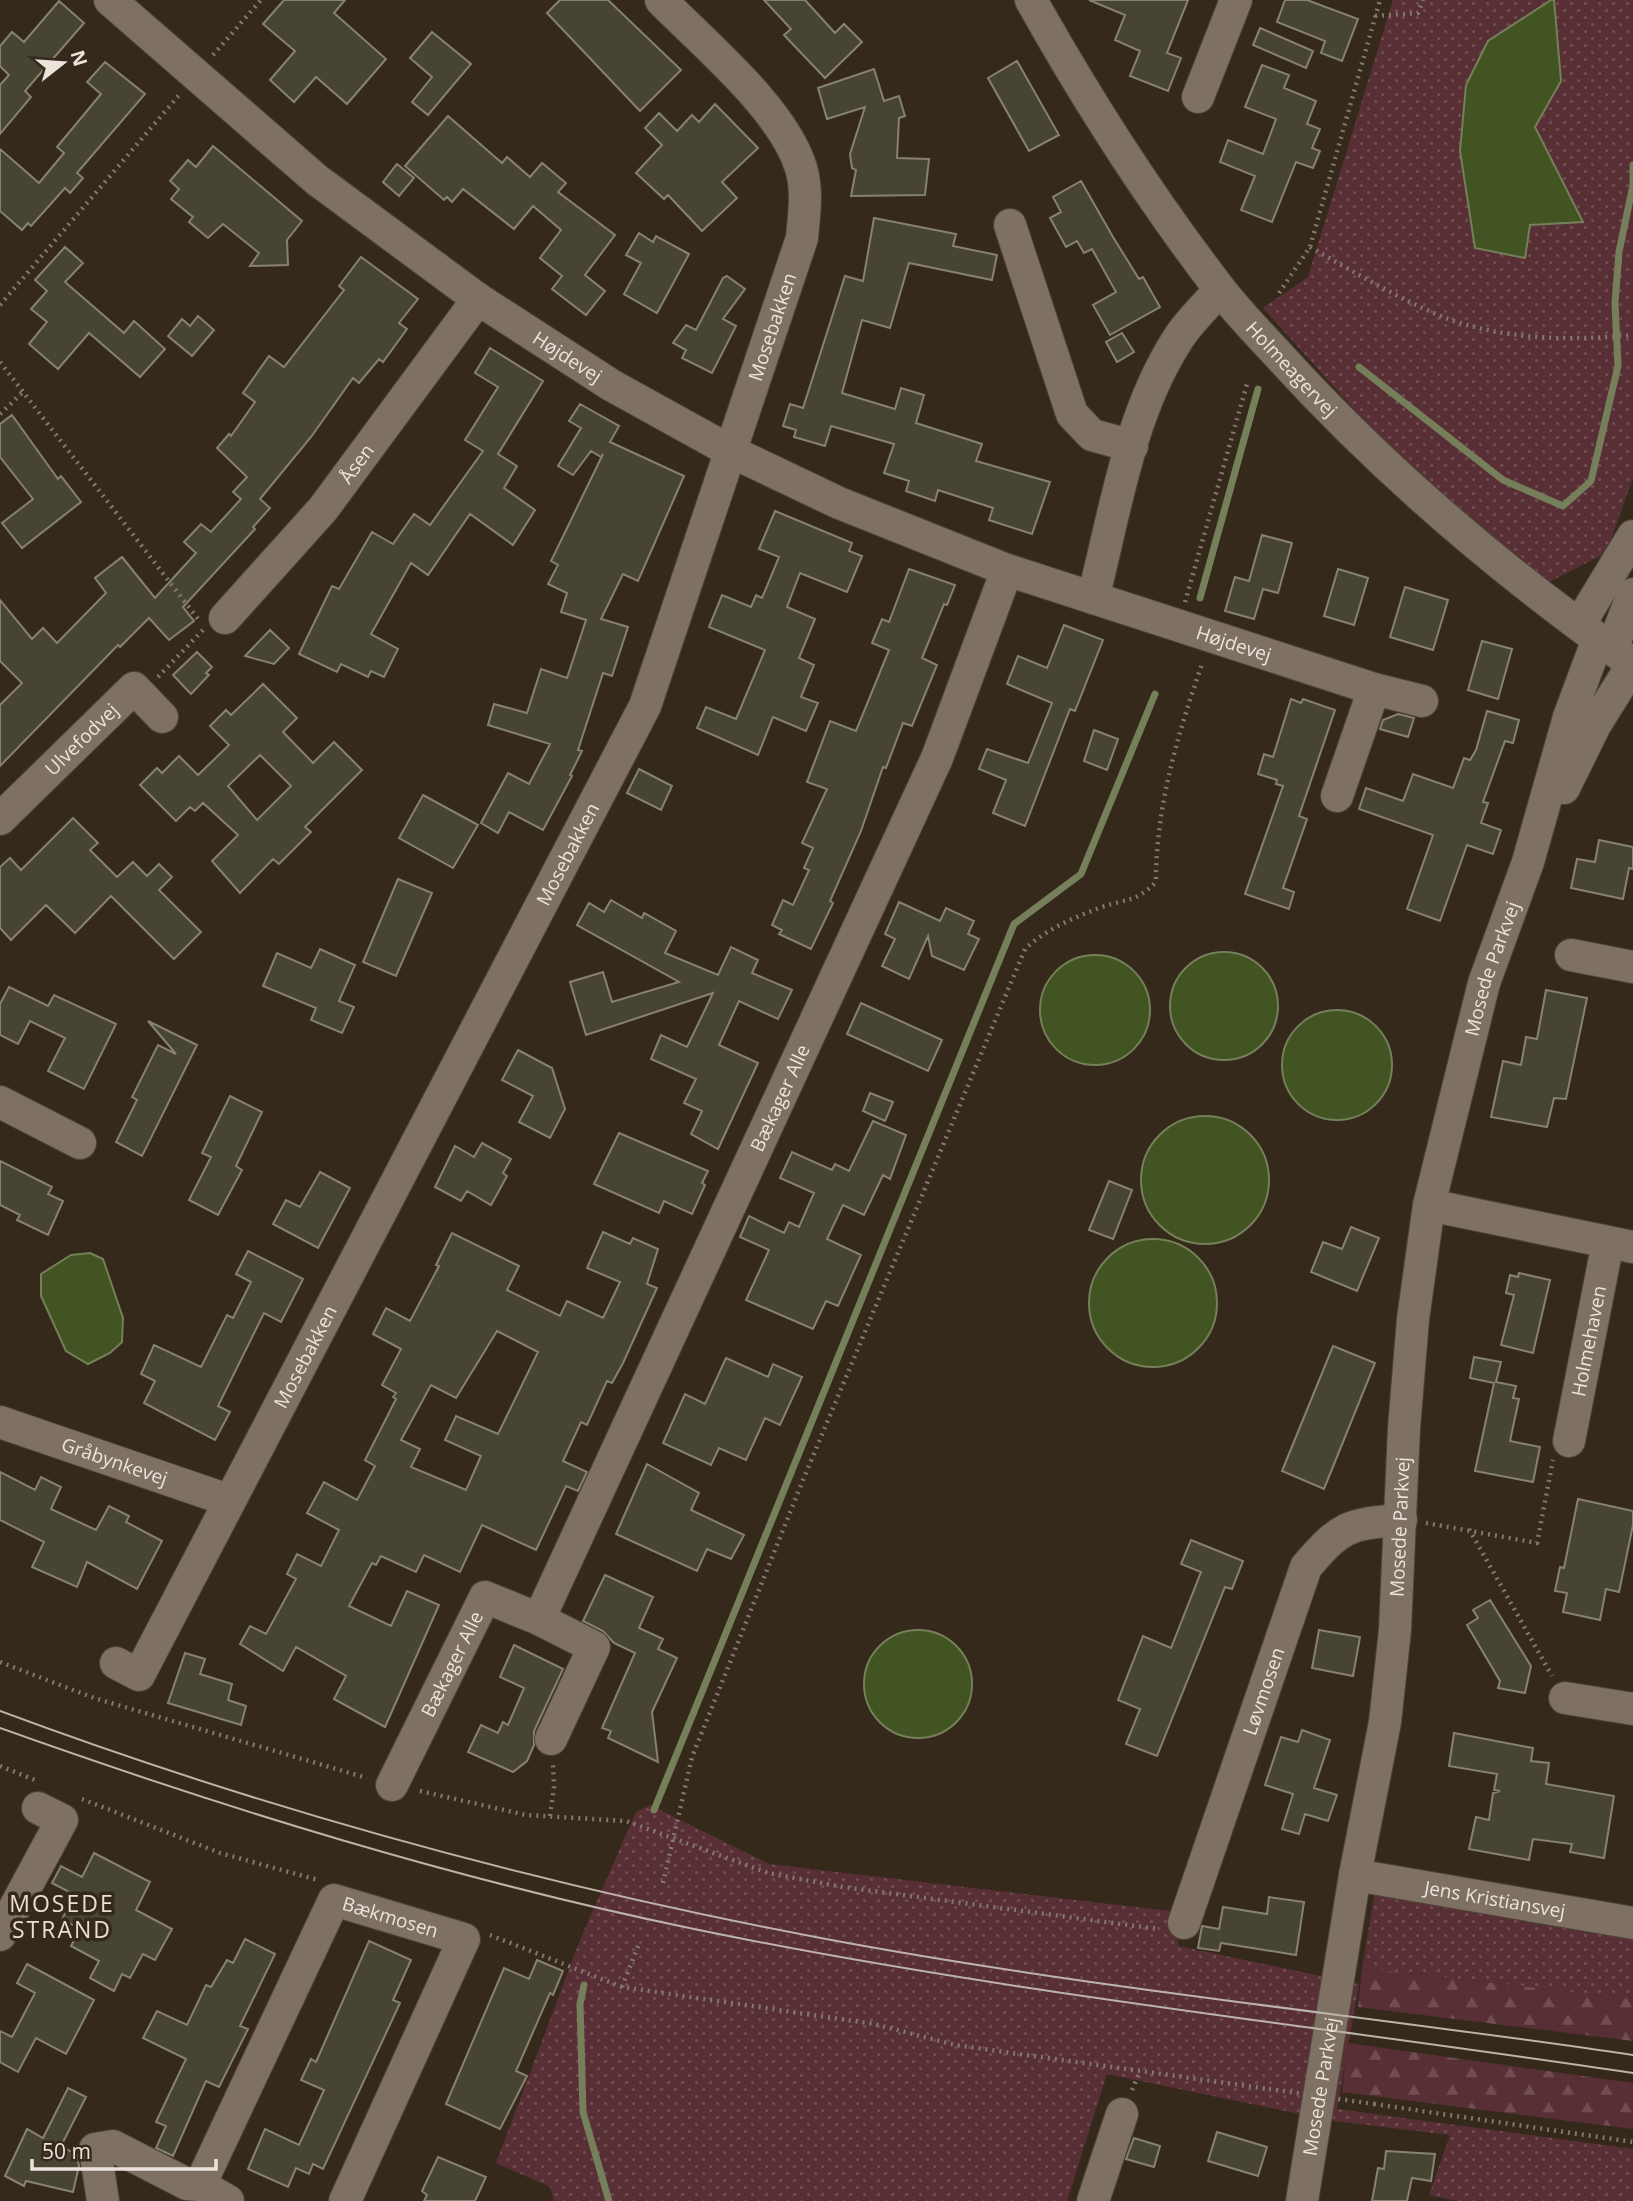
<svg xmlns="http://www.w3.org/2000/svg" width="1633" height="2201" font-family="'Open Sans',sans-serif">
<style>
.grass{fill:url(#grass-dots)}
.forest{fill:url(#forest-firs)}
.water{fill:#425422;stroke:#757f5a;stroke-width:2}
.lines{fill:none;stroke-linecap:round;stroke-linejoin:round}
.stream{stroke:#757f5a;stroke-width:7}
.building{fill:#484433;stroke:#86826f;stroke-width:2;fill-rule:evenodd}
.minor-casing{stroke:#4e4439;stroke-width:34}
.path{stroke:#82786d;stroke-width:4.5;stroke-dasharray:2 5;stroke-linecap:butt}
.minor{stroke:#7e7062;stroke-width:32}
.tram{stroke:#bcb3a9;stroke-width:2}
.path-bridge{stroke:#82786d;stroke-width:4.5;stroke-dasharray:2 5;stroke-linecap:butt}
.labels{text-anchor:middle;stroke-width:7;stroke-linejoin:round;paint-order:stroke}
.street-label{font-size:19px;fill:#ece4dc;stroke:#35291c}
.quarter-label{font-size:23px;letter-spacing:2px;fill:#edddcd;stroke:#35291c}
</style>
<defs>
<pattern id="grass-dots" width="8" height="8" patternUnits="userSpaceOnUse" patternTransform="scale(1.75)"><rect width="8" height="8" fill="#592f36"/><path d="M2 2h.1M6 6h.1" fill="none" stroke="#714d52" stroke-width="1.8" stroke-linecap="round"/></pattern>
<pattern id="forest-firs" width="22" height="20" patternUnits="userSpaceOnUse" patternTransform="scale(1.75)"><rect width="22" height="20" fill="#592f36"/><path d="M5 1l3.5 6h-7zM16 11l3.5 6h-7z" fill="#714d52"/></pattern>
</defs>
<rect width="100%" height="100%" fill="#35291c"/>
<path class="grass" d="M1393 0H1633V478L1606 553 1545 584 1422 485 1263 308 1308 277Z
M650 1805 769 1864 1170 1911 1179 1946 1359 1984 1337 2109 1633 2149V2201H1457L1429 2195 1450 2135 1334 2121 1107 2074 1067 2201H554L550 2187 496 2163 580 1940 636 1812Z
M1375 1891 1633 1938V1999L1362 1968Z"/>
<path class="forest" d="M1362 1968 1633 1999V2041L1358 2007Z
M1347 2043 1633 2083V2129L1342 2092Z"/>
<path class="water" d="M1551 0H1554L1561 81 1535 127 1583 222 1530 225 1525 258 1475 248 1460 151 1466 85 1488 41Z
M1170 1006a54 54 0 1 1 108 0a54 54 0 1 1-108 0Z
M1040 1010a55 55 0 1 1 110 0a55 55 0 1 1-110 0Z
M1282 1065a55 55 0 1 1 110 0a55 55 0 1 1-110 0Z
M1141 1180a64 64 0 1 1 128 0a64 64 0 1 1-128 0Z
M1089 1303a64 64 0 1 1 128 0a64 64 0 1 1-128 0Z
M90 1253 103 1259 123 1318 122 1342 110 1353 88 1364 66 1351 41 1296V1274L71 1255Z
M864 1684a54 54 0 1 1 108 0a54 54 0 1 1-108 0Z"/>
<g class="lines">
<path class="stream" d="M1359 367 1503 480 1563 506 1591 481 1618 366 1615 303 1619 252 1633 185V165
M1200 598 1258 389
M654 1810 1014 924 1081 874 1155 694
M584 1985 580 2004 583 2112 609 2201"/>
</g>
<path class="building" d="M284 0H345L334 13 386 59 347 104 316 77 294 102 270 80 295 51 263 24Z
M560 0H608L681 70 640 111 547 13Z
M764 0H805L835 33 844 24 862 42 825 78 784 35 791 29Z
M1089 0H1188L1167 53 1181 58 1168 91 1130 76 1140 51 1115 40 1125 15Z
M1285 0H1307L1358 19 1342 61 1321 53 1325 41 1277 22Z
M59 1 84 23 25 91 31 97 0 134V85L9 75 0 66V46L12 32 24 42Z
M1260 28 1313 51 1306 68 1253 45Z
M432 32 471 64 428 115 412 102 432 77 410 58Z
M1017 61 1059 135 1029 151 988 78Z
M105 62 145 94 77 173 83 178 70 193 65 188 31 226 28 223 22 230 0 211V149L39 183 64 153 57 147 101 94 87 82Z
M1262 65 1289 75 1284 88 1316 101 1307 124 1320 129 1312 148 1320 151 1313 168 1296 162 1272 222 1241 210 1255 176 1220 162 1228 140 1263 154 1276 119 1245 107Z
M874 69 884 101 899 96 905 116 899 118 897 158 929 159 925 195 851 196 856 170 852 168 850 154 865 107 827 119 818 88Z
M715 104 758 148 722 182 737 198 702 231 668 195 664 199 636 173 662 145 645 128 659 113 677 131 692 115 699 122Z
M448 116 502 163 507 157 530 177 542 163 566 183 558 192 615 235 585 275 605 291 586 315 552 289 562 276 540 258 561 230 533 206 514 229 463 189 452 202 447 197 444 200 405 166Z
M213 146 302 221 287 240 288 265 250 266 259 253 223 224 208 238 189 222 193 217 171 199 179 189 170 181 188 160 196 167Z
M397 164 414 178 399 196 383 182Z
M1081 181 1113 237 1139 279 1143 277 1160 307 1110 335 1093 305 1116 292 1092 249 1084 253 1077 241 1066 247 1050 218 1061 212 1053 197Z
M874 218 956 234 953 246 997 255 992 280 909 263 890 328 862 320 842 393 895 409 901 388 924 395 916 423 982 444 976 461 1050 482 1032 534 989 520 993 508 938 490 935 501 906 491 909 481 884 473 894 444 831 426 825 446 794 437 796 430 783 426 790 404 803 408 845 276 863 281Z
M639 233 653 242 656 236 689 254 657 313 624 294 641 263 626 255Z
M65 247 83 263 65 282 124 333 134 321 165 349 140 377 89 333 58 369 29 344 47 322 31 309 47 291 35 280Z
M361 257 418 299 399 323 407 329 383 362 379 359 359 383 353 378 311 437 260 499 270 508 253 527 255 529 183 607 194 621 169 640 149 618 120 647 118 645 0 766V705L22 683 0 661V600L32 639 43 628 57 643 106 593 95 578 122 557 155 598 196 553 184 542 201 524 211 532 241 499 233 492 247 477 217 448 229 434 231 436 255 402 243 393 269 356 284 367 344 290 339 286Z
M727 276 745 289 723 319 736 326 712 373 682 358 686 350 673 343 686 325 696 330 723 278Z
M198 316 214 330 192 356 168 336 182 319 190 326Z
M1122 333 1134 352 1117 362 1106 342Z
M490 348 543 381 498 454 517 466 504 488 535 510 513 545 470 514 428 575 411 563 371 634 398 649 384 677 371 671 368 677 341 664 337 672 299 654 332 586 339 589 372 532 393 544 414 514 430 525 483 451 465 440 498 387 475 373Z
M580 404 619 426 610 442 684 476 638 581 623 574 601 619 628 627 612 676 603 673 578 750 582 751 570 775 572 776 543 830 509 812 498 833 481 823 508 773 529 784 550 744 488 725 494 704 527 713 541 669 567 678 586 620 561 612 567 593 548 584 558 565 551 561 603 454 601 457 591 451 573 475 558 466 581 428 569 421Z
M12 415 58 479 61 476 81 502 22 548 2 523 33 499 0 457V424Z
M775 511 852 543 849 551 862 556 847 592 800 573 787 607 815 619 799 658 814 665 801 697 818 703 806 731 773 717 758 755 697 728 706 707 736 719 765 650 709 627 722 595 751 607 756 595 762 598 779 557 759 549Z
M1262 535 1292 543 1278 593 1263 589 1254 619 1225 611 1235 577 1249 581Z
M909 569 955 585 947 605 944 604 922 658 937 665 912 726 903 723 886 768 883 767 861 831 830 901 833 903 811 949 779 934 782 930 772 925 783 900 793 905 809 870 804 868 813 848 802 843 827 789 807 782 830 721 856 731 889 650 872 643 882 619 889 622Z
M1338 569 1368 578 1354 625 1324 616Z
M1405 587 1448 600 1433 650 1390 637Z
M1064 625 1103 640 1075 711 1070 709 1025 826 993 813 1006 780 979 769 987 749 1028 763 1052 703 1007 684 1018 656 1047 668Z
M270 630 289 648 274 664 245 656Z
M1482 641 1512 649 1498 699 1468 690Z
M197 652 212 667 206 673 209 675 191 694 173 675Z
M263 684 297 718 283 732 313 763 334 742 362 770 305 827 311 832 279 864 273 859 240 893 212 861 238 835 203 803 195 811 190 807 176 821 140 785 157 768 162 773 179 756 198 775 229 745 210 726 226 710 231 715ZM260 755 291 786 257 820 228 786Z
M1291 699 1301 703 1303 699 1335 710 1299 816 1307 819 1283 888 1294 892 1289 909 1245 894 1283 786 1276 784 1277 780 1258 774 1264 754 1273 757Z
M1487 711 1519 720 1513 743 1505 741 1483 802 1488 803 1481 823 1501 830 1493 854 1467 845 1440 921 1407 909 1433 835 1359 809 1366 788 1403 801 1413 774 1453 788 1464 758 1470 760 1476 750Z
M1398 714 1414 718 1408 737 1380 729 1383 720Z
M1094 730 1118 739 1107 770 1084 761Z
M639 769 672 786 661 810 627 793Z
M423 795 478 825 453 868 399 838Z
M73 818 98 843 90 850 117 877 133 862 147 876 159 864 172 877 159 890 201 932 174 959 111 896 75 933 46 905 11 940 0 928V867L10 858 21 870Z
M1599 840 1633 847V869L1629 868 1623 899 1571 888 1577 859 1595 862Z
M398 879 432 893 396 976 363 962Z
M611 900 642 918 644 913 676 931 665 953 718 975 731 947 758 960 752 973 792 990 778 1019 739 1001 719 1045 758 1063 718 1149 691 1134 702 1111 684 1103 696 1079 651 1059 661 1035 687 1047 713 993 586 1035 570 982 603 972 612 1002 679 982 577 925 589 903 604 912Z
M899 902 940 921 946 908 974 921 968 934 979 939 964 970 932 956 928 936 909 979 882 966 895 939 885 934Z
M320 949 355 965 339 1001 354 1007 342 1033 311 1020 316 1008 263 986 277 953 311 968Z
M9 987 48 1006 54 995 116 1024 84 1089 48 1071 65 1038 30 1021 18 1044 0 1035V1004Z
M1546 990 1587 998 1566 1099 1554 1098 1547 1127 1491 1117 1503 1061 1521 1065 1526 1037 1537 1039Z
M861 1003 942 1040 928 1071 847 1034Z
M148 1021 197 1045 142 1156 116 1142 137 1100 132 1097 158 1045 176 1054Z
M518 1050 552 1068 565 1109 550 1138 519 1122 533 1096 502 1080Z
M870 1093 893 1102 885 1121 863 1111Z
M230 1096 262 1112 236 1166 242 1170 218 1215 189 1200 211 1157 202 1153Z
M873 1121 906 1135 890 1179 883 1175 864 1215 843 1205 827 1239 861 1255 838 1306 826 1301 813 1329 746 1300 769 1250 740 1237 749 1216 784 1233 789 1222 799 1227 814 1193 780 1178 792 1152 832 1170 835 1164 849 1171Z
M619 1133 708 1171 702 1183 705 1185 692 1214 664 1201 659 1213 594 1184Z
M482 1143 511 1159 503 1173 507 1176 491 1205 467 1191 461 1201 435 1187 455 1146 474 1157Z
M0 1161 52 1187 48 1194 63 1201 48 1235 17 1220 20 1215 0 1205Z
M320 1172 350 1188 318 1248 273 1224 286 1200 300 1207Z
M1109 1181 1132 1190 1113 1239 1089 1230Z
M1351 1227 1379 1238 1357 1291 1311 1272 1323 1242 1342 1249Z
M603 1232 630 1244 633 1238 658 1249 647 1284 657 1288 623 1363 612 1383 607 1381 587 1425 581 1422 563 1461 587 1472 578 1491 566 1486 536 1550 482 1525 460 1572 424 1555 416 1572 381 1556 376 1565 372 1563 349 1606 391 1626 407 1591 439 1605 385 1727 334 1699 346 1676 296 1647 283 1671 240 1644 250 1626 266 1634 296 1579 287 1574 297 1554 321 1566 339 1530 307 1513 324 1482 357 1500 375 1466 365 1460 396 1399 393 1397 396 1393 382 1385 401 1349 373 1334 386 1308 410 1321 439 1266 436 1265 452 1233 519 1266 507 1290 560 1316 567 1301 603 1318 620 1282 587 1268ZM497 1331 538 1352 498 1434 456 1416 445 1440 481 1456 466 1490 411 1467 420 1449 401 1440 431 1385 456 1398Z
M248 1251 303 1279 281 1322 264 1313 218 1406 230 1412 215 1440 144 1403 155 1381 141 1374 154 1345 201 1367 227 1315 233 1318 251 1282 236 1274Z
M1519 1273 1550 1280 1533 1353 1501 1345 1514 1295 1506 1293 1510 1275 1518 1277Z
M1333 1346 1375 1363 1324 1489 1282 1471Z
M1474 1357 1501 1362 1496 1382 1516 1386 1513 1398 1519 1399 1510 1441 1540 1447 1533 1482 1475 1471 1494 1383 1470 1378Z
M726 1358 768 1377 773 1364 802 1377 780 1425 765 1418 746 1460 719 1448 711 1465 663 1443 685 1394 705 1404Z
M647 1464 699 1493 691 1510 744 1535 731 1559 707 1549 697 1571 616 1534Z
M0 1472 35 1490 41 1477 61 1487 51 1509 96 1530 109 1506 129 1516 126 1522 162 1541 137 1589 87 1562 77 1587 32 1567 44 1542 0 1520Z
M1578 1499 1633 1511V1525L1619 1592 1606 1589 1600 1620 1563 1612 1567 1593 1555 1591 1560 1567 1564 1568Z
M1191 1540 1243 1561 1232 1589 1225 1587 1157 1756 1126 1744 1140 1709 1118 1700 1143 1636 1171 1648 1201 1572 1181 1564Z
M605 1575 653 1597 639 1628 663 1639 658 1649 677 1658 652 1712 658 1762 608 1738 611 1731 602 1728 635 1653 614 1643 603 1631 583 1621Z
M1490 1600 1531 1666 1525 1693 1498 1688 1500 1681 1467 1625 1478 1618 1473 1610Z
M1319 1630 1360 1637 1353 1676 1312 1668Z
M514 1645 563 1669 534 1731V1745L527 1761 513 1772 468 1752 481 1725 498 1733 503 1722 508 1725 524 1688 500 1677Z
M185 1653 205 1659 200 1674 232 1684 228 1700 246 1706 241 1725 168 1703Z
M1302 1730 1330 1740 1314 1788 1337 1795 1328 1821 1305 1814 1299 1834 1282 1829 1293 1794 1265 1785 1281 1737 1298 1742Z
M1454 1733 1533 1748 1531 1761 1549 1763 1546 1784 1614 1796 1604 1858 1570 1852 1572 1844 1533 1839 1529 1860 1469 1849 1476 1817 1489 1820 1493 1793 1500 1791 1494 1790 1497 1774 1449 1766Z
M94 1853 150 1882 136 1910 172 1929 155 1960 143 1954 130 1978 122 1974 114 1991 90 1978 99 1961 71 1946 80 1929 62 1919 75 1895 52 1883 61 1866 82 1877Z
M1269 1897 1304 1902 1296 1955 1221 1943 1219 1951 1198 1948 1202 1926 1219 1929 1223 1907 1267 1914Z
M245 1939 275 1954 240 2026 248 2029 219 2087 206 2081 173 2156 156 2148 166 2126 156 2122 186 2059 143 2038 157 2011 187 2025 206 1985 211 1987 227 1960 233 1963Z
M369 1941 411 1960 393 2000 400 2003 323 2169 313 2164 309 2174 296 2168 288 2187 248 2169 265 2129 299 2145 324 2090 301 2080 311 2059 316 2062Z
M537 1960 563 1971 553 1995 550 1993 516 2071 527 2076 500 2129 446 2104 504 1968 529 1979Z
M27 1964 94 2000 66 2054 36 2038 18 2072 0 2062V2031L12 2037 35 1993 17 1983Z
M68 2088 86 2097 61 2146 77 2155 79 2166 73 2192 26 2181 24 2186 5 2176 27 2129 43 2138Z
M1217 2132 1267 2147 1258 2176 1208 2161Z
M1134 2138 1160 2146 1154 2167 1126 2159Z
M1386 2151 1435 2154 1431 2181 1412 2178 1407 2201H1372L1378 2168 1384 2169Z
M438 2157 486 2177 475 2201H424L427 2195 422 2191Z"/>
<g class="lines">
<defs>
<g id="minor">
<path id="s1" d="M110 0 317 180 478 299 611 385 732 452 839 503 1007 570 1374 689 1422 701"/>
<path id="s2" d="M1031 0C1087 100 1149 197 1219 288 1238 313 1261 336 1282 359 1388 475 1505 574 1633 664"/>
<path d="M1198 97 1236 0"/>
<path d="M1010 225 1072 414 1092 435 1132 446"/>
<path d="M1093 598C1115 513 1129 414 1178 339 1189 321 1206 306 1220 290"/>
<path id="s3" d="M225 618 323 509 478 299"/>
<path d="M1579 625 1633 536"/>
<path d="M1612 649 1633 594"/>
<path d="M1564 788 1595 725 1633 664"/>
<path d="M1337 796 1374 689"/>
<path id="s4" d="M0 819 134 688 162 717"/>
<path d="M1571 955 1633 967"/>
<path d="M0 1102 80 1143"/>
<path d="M1429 1205 1633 1247"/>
<path id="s5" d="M0 1422 228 1500"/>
<path id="s6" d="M1569 1441 1608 1242"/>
<path id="s7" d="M539 1619 937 758 1007 570"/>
<path id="s8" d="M116 1663 139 1675 645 706 802 238C804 215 808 191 801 168 783 109 705 45 661 0"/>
<path d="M1565 1698 1633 1709"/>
<path id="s9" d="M392 1785 485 1597 539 1619 594 1647 551 1739"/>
<path id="s10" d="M1355 1875 1633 1923"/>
<path id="s11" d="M1184 1923 1306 1567C1341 1526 1348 1524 1401 1520"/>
<path d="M0 1935 62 1820 38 1808"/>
<path d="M103 2201 95 2149 113 2146 187 2184 200 2185"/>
<path id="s12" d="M228 2201 200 2185 334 1900 464 1939 345 2201"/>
<path d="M1093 2201 1122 2114"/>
<path id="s13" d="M1302 2201 1355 1875 1385 1722 1395 1630 1404 1428 1413 1319 1429 1205 1484 983 1528 862 1569 717 1598 639"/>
</g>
</defs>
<use href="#minor" class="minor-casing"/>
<path class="path" d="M1375 16 1418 13 1423 0
M213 55 261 0
M1310 247C1354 272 1397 298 1443 317 1502 340 1571 341 1633 335
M1279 293 1310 247 1380 0
M0 305 180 94
M0 362 198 619
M0 414 23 392
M1185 602 1247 384
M158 677 203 630
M1426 1523 1537 1543 1553 1460
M1469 1529 1552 1676
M0 1662 94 1698 367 1778
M0 1766 35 1780
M420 1791 526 1815 626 1821 768 1873 843 1887 1158 1929
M82 1799 220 1853 318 1880
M550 1816 554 1787 553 1764
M663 1883 692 1757 803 1480 1025 949C1046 929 1075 917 1102 907 1128 898 1135 903 1156 882 1156 805 1178 734 1203 661
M490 1935 622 1987 874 2024 955 2045 1269 2089
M622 1987 639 1944
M1132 2090 1140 2071
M1374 2104 1633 2142"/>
<use href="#minor" class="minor"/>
<path class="tram" d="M0 1711C269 1811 544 1886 826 1939 1093 1989 1364 2015 1633 2055
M0 1728C227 1809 457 1880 694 1929 1004 1993 1320 2026 1633 2073"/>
<path class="path-bridge" d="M1269 2089 1374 2104"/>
</g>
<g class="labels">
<g class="street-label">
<text dy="7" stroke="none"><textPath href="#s8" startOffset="1519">Mosebakken</textPath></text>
<text dy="7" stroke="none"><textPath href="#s1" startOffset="581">Højdevej</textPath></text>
<text dy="7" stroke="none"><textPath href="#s2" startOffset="453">Holmeagervej</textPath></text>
<text dy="7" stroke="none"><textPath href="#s3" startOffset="203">Åsen</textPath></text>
<text dy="7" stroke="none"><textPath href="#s1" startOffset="1309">Højdevej</textPath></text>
<text dy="7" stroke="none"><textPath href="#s4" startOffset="114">Ulvefodvej</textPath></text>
<text dy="7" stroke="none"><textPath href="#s8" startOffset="952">Mosebakken</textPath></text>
<text dy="7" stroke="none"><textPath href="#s13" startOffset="1250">Mosede Parkvej</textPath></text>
<text dy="7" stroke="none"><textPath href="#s7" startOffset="574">Bækager Alle</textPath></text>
<text dy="7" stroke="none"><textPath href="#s6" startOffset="102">Holmehaven</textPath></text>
<text dy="7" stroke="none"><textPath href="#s8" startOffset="385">Mosebakken</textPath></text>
<text dy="7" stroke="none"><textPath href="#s5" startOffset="121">Gråbynkevej</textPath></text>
<text dy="7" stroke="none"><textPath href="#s13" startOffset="682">Mosede Parkvej</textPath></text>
<text dy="7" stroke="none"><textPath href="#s9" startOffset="135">Bækager Alle</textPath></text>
<text dy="7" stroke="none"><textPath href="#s11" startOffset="245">Løvmosen</textPath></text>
<text dy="7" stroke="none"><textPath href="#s10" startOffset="142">Jens Kristiansvej</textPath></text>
<text dy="7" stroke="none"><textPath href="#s12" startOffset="406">Bækmosen</textPath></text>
<text dy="7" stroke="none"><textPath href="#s13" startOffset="116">Mosede Parkvej</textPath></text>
</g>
<g class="quarter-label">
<text x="62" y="1912">MOSEDE<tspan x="62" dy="26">STRAND</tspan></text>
</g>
</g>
<g transform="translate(63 63) rotate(73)" stroke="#35291c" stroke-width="5" paint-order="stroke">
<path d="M0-5L12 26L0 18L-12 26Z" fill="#ece4dc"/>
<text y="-10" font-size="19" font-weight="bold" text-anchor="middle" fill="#ece4dc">N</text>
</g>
<path d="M32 2159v10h184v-10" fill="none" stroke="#ece4dc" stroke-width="3.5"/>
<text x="42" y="2159" font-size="21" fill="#ece4dc" stroke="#35291c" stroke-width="5" paint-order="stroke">50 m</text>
</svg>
